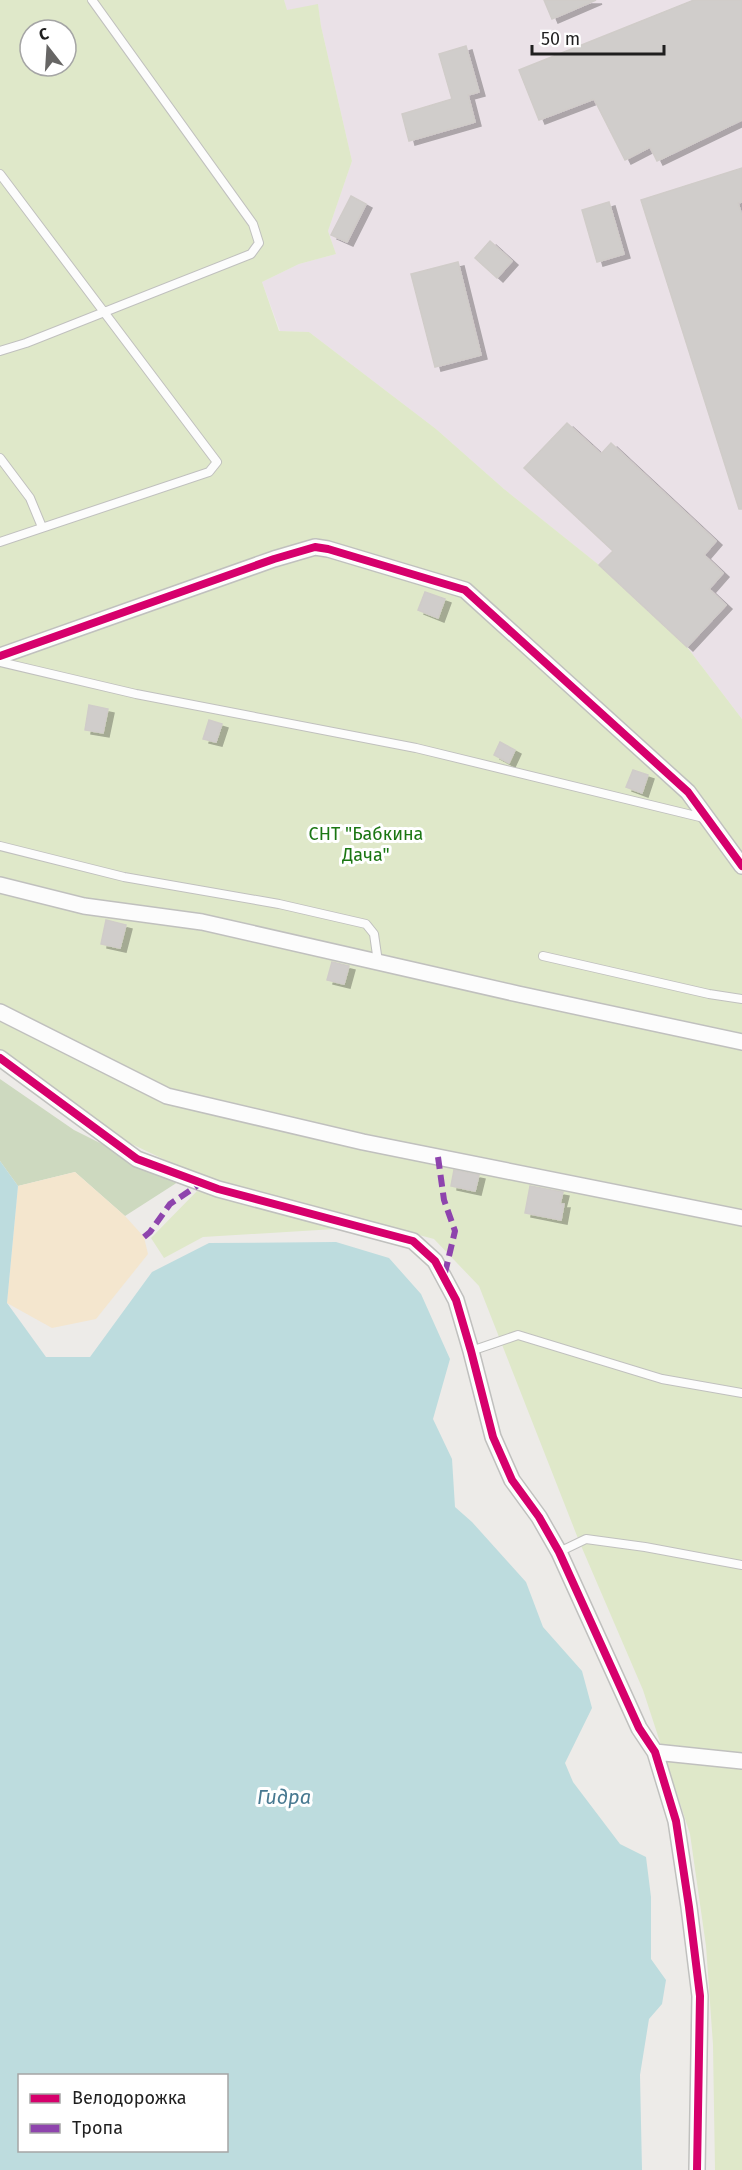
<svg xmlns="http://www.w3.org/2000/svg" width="742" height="2170" font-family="'Fira Sans',sans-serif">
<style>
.industrial{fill:#eae1e7}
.grass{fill:#dfe8c9;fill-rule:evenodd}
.forest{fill:#cdd9bf}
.sand{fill:#f4e6ce}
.water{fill:#bddcde;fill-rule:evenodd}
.building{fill:#d0cdcb;stroke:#d0ccc9;stroke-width:1.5;filter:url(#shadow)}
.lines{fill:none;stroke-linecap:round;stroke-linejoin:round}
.service-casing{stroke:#c0c0be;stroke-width:10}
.minor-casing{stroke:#c0c0be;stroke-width:18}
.service{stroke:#fcfcfc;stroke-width:8}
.minor{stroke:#fcfcfc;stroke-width:15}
.quiet{stroke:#8e44ad;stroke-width:6;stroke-dasharray:12 6;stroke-linecap:butt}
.cycleway-casing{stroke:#fff;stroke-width:11}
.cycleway{stroke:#d6006c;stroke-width:8}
.labels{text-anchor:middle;stroke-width:6;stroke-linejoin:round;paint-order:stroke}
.park-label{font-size:18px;fill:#1b7613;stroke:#fff}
.water-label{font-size:20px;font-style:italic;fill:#487991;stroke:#fff}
</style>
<defs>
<filter id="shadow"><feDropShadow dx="6" dy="4" stdDeviation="0" flood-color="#0004"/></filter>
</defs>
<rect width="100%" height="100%" fill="#edebe8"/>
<path class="industrial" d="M284 0H742V719L687 647 599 565 504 489 436 429 309 332 280 331 262 282 299 264 336 254 328 231 352 161 321 26 318 5 286 11Z"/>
<path class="grass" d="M0 0H284L287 10 318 4 321 26 352 161 328 231 336 254 299 264 262 282 279 331 309 332 436 429 504 489 599 565 687 647 742 719V2170H715L713 2045 706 1946 690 1834 643 1690 579 1541 479 1286 434 1239 203 1178 117 1137 0 1049ZM30 30H66V66H30Z
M197 1191 335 1229 203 1237 164 1258 151 1238Z"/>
<path class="forest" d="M0 1079 74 1130 178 1182 125 1216 75 1172 18 1186 0 1161Z"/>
<path class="sand" d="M75 1172 125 1216 144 1237 148 1254 96 1319 52 1328 7 1303 18 1186Z"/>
<path class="water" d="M0 1161 18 1186 7 1303 46 1357H90L152 1272 209 1243 336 1242 389 1258 421 1294 450 1359 433 1419 452 1459 455 1507 472 1522 526 1582 543 1627 582 1671 592 1708 565 1763 573 1782 620 1844 646 1857 651 1897V1959L666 1980 662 2004 649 2019 640 2075 642 2170H0ZM20 2076H226V2150H20Z"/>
<path class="building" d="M544 0H596L552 19Z
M694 0H742V120L657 161 650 147 625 160 594 99 539 120 519 70Z
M466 46 479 92 468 95 475 122 409 141 402 114 452 99 439 54Z
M742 168V202L738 203 742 216V509H739L641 200Z
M351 196 366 204 347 242 331 235Z
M609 202 624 254 597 262 582 210Z
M490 241 512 261 497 278 475 258Z
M458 262 481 355 435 367 411 274Z
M567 423 601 454 611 443 716 541 704 555 723 573 709 589 726 605 687 647 599 565 613 551 524 468Z
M425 592 445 599 438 618 418 610Z
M89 705 108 709 103 733 85 730Z
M209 720 222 724 216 742 203 739Z
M500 742 515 750 509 763 494 755Z
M633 770 648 775 642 793 626 787Z
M106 920 126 925 120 948 101 944Z
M332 962 349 966 344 984 327 980Z
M454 1170 479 1175 475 1191 451 1186Z
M530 1186 563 1192 560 1204H564L561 1220 525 1213Z"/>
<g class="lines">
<defs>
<path id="service" d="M0 174 217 462 209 472 0 542
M0 351 26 343 251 254 259 243 253 224 92 0
M0 458 30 498 42 527
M0 662 136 694 416 748 704 818
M0 846 124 877 279 904 366 924 374 934 378 962
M543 956 709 994 742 999
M471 1351 518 1335 662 1379 742 1393
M559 1552 586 1539 645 1547 742 1565"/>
<path id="minor" d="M0 656 274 559 315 547 328 549 465 590 688 792 742 866
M0 885 84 906 202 922 518 994 742 1042
M0 1012 167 1096 363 1142 742 1218
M0 1058 137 1159 218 1189 413 1241 435 1261 456 1300 471 1351 493 1437 512 1480 539 1517 559 1552 639 1728 655 1752 676 1821 689 1907 700 1996 697 2170
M655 1752 742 1761"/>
</defs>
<use href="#service" class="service-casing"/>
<use href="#minor" class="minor-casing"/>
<use href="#service" class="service"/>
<use href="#minor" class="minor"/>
<path class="quiet" d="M438 1157 444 1200 455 1231 444 1277
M144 1237 150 1232 170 1204 201 1183"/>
<defs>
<path id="cycleway" d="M0 656 274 559 315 547 328 549 465 590 688 792 742 866
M0 1058 137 1159 218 1189 413 1241 435 1261 456 1300 471 1351 493 1437 512 1480 539 1517 559 1552 639 1728 655 1752 676 1821 689 1907 700 1996 697 2170"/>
</defs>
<use href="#cycleway" class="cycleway-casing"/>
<use href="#cycleway" class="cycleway"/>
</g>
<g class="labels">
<g class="park-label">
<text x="366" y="840">СНТ "Бабкина<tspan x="366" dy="21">Дача"</tspan></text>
</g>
<g class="water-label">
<text x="284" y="1804">Гидра</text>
</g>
</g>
<rect x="18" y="2074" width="210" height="78" fill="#ffffff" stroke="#a5a5a5" stroke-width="1.5"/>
<rect x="30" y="2094" width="30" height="9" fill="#d6006c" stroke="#a5a5a5" stroke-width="1.5"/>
<text x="72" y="2104" font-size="18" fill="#1f1f1f">Велодорожка</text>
<rect x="30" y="2124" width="30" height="9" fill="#8e44ad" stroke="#a5a5a5" stroke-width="1.5"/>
<text x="72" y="2134" font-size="18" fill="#1f1f1f">Тропа</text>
<g transform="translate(48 48) rotate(343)"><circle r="28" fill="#ffffff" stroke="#a5a5a5" stroke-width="1.5"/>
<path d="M0-4.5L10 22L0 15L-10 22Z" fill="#676665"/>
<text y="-9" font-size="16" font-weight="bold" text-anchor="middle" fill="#1f1f1f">С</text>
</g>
<path d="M532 45v9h132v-9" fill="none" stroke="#1f1f1f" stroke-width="3"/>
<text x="541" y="45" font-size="18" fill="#1f1f1f" stroke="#ffffff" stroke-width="4.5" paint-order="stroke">50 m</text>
</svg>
